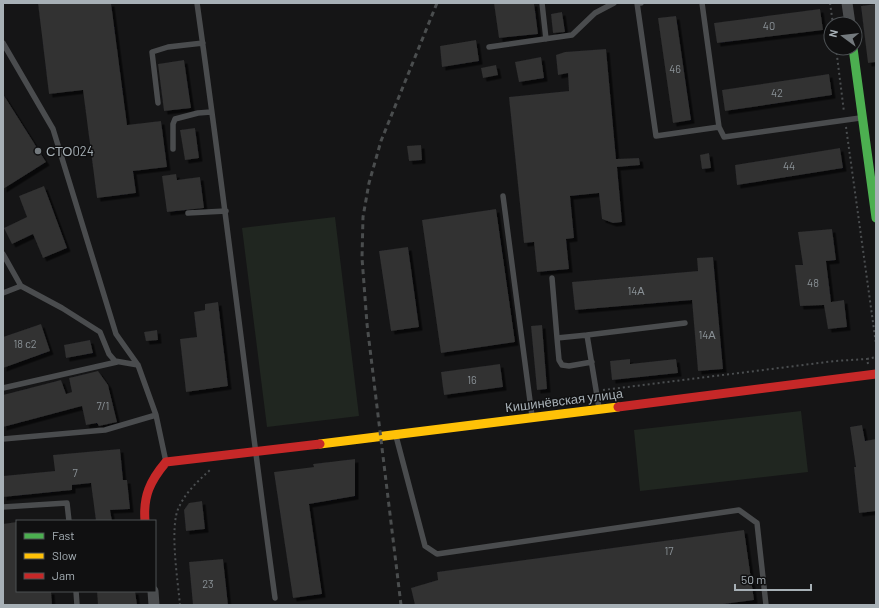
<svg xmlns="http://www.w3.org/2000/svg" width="879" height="608" font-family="Barlow,sans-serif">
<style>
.green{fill:#202620}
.building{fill:#303031;filter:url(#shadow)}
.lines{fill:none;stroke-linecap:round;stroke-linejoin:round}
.path{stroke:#4b4e50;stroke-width:2;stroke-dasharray:2 3;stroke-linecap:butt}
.lane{stroke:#4a4c4e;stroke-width:5.5}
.street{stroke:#4a4c4e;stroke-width:11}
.fast{stroke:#4caf50;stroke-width:9}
.slow{stroke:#ffc107;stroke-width:9}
.jam{stroke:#c62828;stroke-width:9}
.rail{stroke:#4a4d4e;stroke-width:3;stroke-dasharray:5 4;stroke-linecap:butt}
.poi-dot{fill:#747a7e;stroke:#101011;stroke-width:1.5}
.labels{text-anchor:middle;stroke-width:3;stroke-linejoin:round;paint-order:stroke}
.number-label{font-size:11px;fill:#899095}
.poi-label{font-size:13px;fill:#a7b0b6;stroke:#101011;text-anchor:start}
.street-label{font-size:13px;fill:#a7b0b6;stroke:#101011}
</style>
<defs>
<filter id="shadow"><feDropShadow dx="3.5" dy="3.5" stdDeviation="0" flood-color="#0009"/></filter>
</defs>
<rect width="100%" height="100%" fill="#151516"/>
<path class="green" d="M335 217 359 416 267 427 242 228Z
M801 411 808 472 640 491 634 430Z"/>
<path class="building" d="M38 3H111L127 125 161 121 167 167 133 171 136 193 97 198 83 90 49 94Z
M494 3H534L538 34 499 38Z
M876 4V62L868 63 861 6Z
M820 9 823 30 717 43 714 23Z
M562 12 565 32 553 33 551 14Z
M676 16 691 120 673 123 658 18Z
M476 40 479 61 442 67 440 46Z
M606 49 616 159 639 158 640 165 617 167 622 222 613 223 602 219 599 193 570 196 574 238 566 239 569 269 537 272 534 242 524 243 509 97 569 91 568 73 558 75 556 55 565 52Z
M541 57 544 78 519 82 515 62Z
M184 60 191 108 164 111 158 64Z
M496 65 498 75 483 78 481 68Z
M829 74 832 95 725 111 722 90Z
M3 94 46 162 3 189Z
M195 128 199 158 185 160 180 130Z
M421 145 422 160 409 161 407 146Z
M840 148 843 168 737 185 735 165Z
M709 153 711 168 702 169 700 155Z
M176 174 177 180 200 177 204 208 167 212 162 176Z
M44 186 67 248 43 258 33 234 12 244 4 228 27 217 19 196Z
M496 209 515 342 441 353 422 220Z
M832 229 836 260 826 261 831 302 844 300 847 327 828 329 824 305 800 306 795 265H803L798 232Z
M408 247 419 327 391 331 379 251Z
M713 257 723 369 698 371 692 300 575 310 572 282 698 271 697 258Z
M218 302 228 386 186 392 180 339 197 337 194 312 205 310V304Z
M41 324 50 351 3 368V337Z
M542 325 547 389 537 390 531 326Z
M157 330 158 340 146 341 144 332Z
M90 340 93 353 66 358 64 345Z
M630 359V364L676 359 678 373 612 380 610 361Z
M500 364 503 387 444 395 441 372Z
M98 371 108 385 117 422 99 426 97 423 86 425 82 406 3 427V395L61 380 66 394 72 392 69 378Z
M862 425 865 441 876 439V511L859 513 854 467H856L850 427Z
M120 449 123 480H127L130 509 110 510 112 521H96L91 483 72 485V490L3 497V476L55 471 53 455Z
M355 459V496L309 504 322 594 293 598 274 472 314 467 313 464Z
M202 501 205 529 186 531 184 510 189 503Z
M17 522V591H51L52 605H3V524Z
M744 530 754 600 716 605H415L411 588 438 580 437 572Z
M223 559 228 605H193L189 562Z
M97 591H135L137 605H98Z"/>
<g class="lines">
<path class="path" d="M830 3 833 24
M836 48 844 112
M846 127 876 344
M868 364 867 359 876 357
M603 390 835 361 867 359
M180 605C178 582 169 526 179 507 186 492 198 481 210 470"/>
<path class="lane" d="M197 3C225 201 248 400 275 598
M542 3 546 39
M641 3H637L656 136 719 127
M702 3 719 127 724 137 860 118
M3 43 53 129 116 334 138 365 156 415 166 462
M489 47 572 35 595 13 614 3
M158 103 152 52 168 47 203 43
M173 149V124L175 119 198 113 211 112
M503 196 532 416
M188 213 226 211
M3 254 21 286 62 308 100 332 109 354 115 361 138 365
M552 278 557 338 587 335
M3 293 21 286
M557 338 559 360 562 365 569 366 592 362
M3 388 117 362
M599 408 587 335 685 323
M396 436 425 546 437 554 739 510 757 523 766 605
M3 439 105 430 156 415
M3 507 67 503 69 521
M76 591 77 605"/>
<path class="street" d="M847 3 850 24
M153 591 154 605"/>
<path class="fast" d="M853 48 876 218"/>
<path class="slow" d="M320 444 618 407"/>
<path class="jam" d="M618 407 876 374
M145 521C143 496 150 481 166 462L320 444"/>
<path class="rail" d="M401 605 367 324 362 258 363 217 369 183 381 141 437 3"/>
</g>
<circle class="poi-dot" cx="38" cy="151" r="4"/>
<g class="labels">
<g class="number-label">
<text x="769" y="30">40</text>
<text x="675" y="73">46</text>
<text x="777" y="97">42</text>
<text x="789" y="170">44</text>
<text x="813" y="287">48</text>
<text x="636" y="295">14А</text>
<text x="707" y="339">14А</text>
<text x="25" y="348">18 с2</text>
<text x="472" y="384">16</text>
<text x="103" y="410">7/1</text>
<text x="75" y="477">7</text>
<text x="669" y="555">17</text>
<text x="208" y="588">23</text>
</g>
<g class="poi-label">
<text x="46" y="156">СТО024</text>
</g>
<g class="street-label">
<text transform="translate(564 400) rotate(-7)" y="5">Кишинёвская улица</text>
</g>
</g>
<rect width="879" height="608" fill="none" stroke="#a7b0b6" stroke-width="8"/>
<rect x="16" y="520" width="140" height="72" fill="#101011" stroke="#4c5053"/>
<rect x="24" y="533" width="20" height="6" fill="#4caf50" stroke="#4c5053"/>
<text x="52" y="540" font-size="12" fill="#a7b0b6">Fast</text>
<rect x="24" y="553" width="20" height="6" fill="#ffc107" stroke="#4c5053"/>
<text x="52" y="560" font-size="12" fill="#a7b0b6">Slow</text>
<rect x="24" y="573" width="20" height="6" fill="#c62828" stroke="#4c5053"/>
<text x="52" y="580" font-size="12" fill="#a7b0b6">Jam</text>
<g transform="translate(843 36) rotate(285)"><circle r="19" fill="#101011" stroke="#4c5053"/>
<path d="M0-3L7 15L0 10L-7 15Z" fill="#747a7e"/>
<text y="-6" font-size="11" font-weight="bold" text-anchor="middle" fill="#a7b0b6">N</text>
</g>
<path d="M735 584v6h76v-6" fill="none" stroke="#a7b0b6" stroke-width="2"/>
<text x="741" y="584" font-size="12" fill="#a7b0b6" stroke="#101011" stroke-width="3" paint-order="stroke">50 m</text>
</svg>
